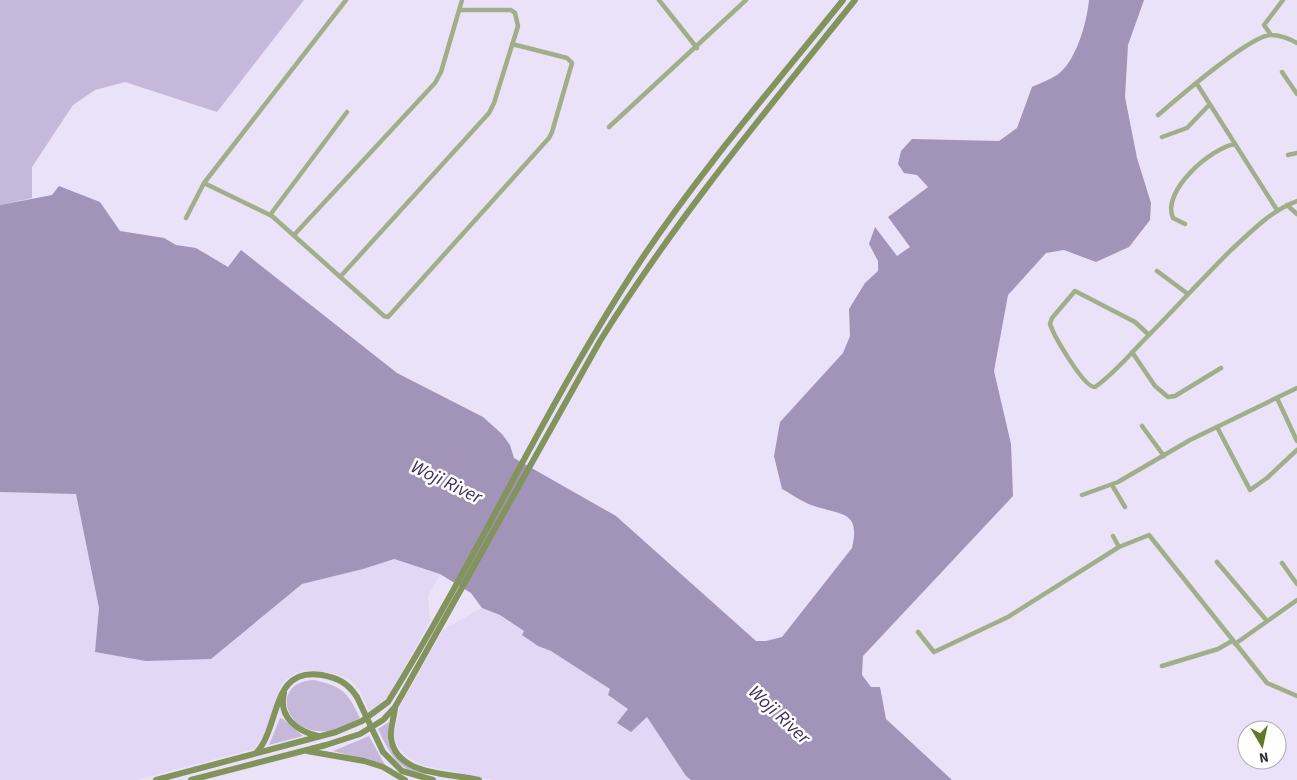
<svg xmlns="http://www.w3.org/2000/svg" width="1297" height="780" font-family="'Source Sans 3',sans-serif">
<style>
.built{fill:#e2d7f4}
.green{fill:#c5b8da}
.water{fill:#a293b8}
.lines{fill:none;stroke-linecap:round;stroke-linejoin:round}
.minor{stroke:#a2ae8a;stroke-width:4.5}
.secondary{stroke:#82935c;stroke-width:6}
.secondary-bridge{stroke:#82935c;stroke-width:6}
.labels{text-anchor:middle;stroke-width:5;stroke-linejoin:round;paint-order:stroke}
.water-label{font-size:19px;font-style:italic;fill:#442d5f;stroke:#fff}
</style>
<rect width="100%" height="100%" fill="#eae2f8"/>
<path class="built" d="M0 492 76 494 99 608 96 652 211 659 302 584 363 569 387 559H394L440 574 428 596 430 621 389 695 380 705 369 711 360 691 351 680 333 673 308 670 295 673 282 683 265 733 254 749 135 780H0Z
M482 608 500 615 524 631 522 635 538 646 551 651 610 689 608 696 628 709 617 724 631 732 647 716 686 776 691 780H493L422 765 404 754 398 747 394 734 400 706 443 630Z"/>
<path class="green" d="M0 0H304L217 112 125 82 95 90 73 105 32 167V198L0 205Z
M314 680C343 687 347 691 360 718 292 762 260 682 314 680Z
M280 718 283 719 303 736 269 745Z
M389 722 388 740 392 751 427 774C399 774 389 752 378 729Z
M369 736 385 765 333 751Z"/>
<path class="water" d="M1089 0H1144L1128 45 1125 97 1137 158 1151 203 1150 220 1129 247 1096 262 1064 250 1046 253 1008 295 994 371 1011 444 1013 496 863 656 862 675 871 687H880L886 719 952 780H691L686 776 647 717 631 732 617 723 628 709 608 695 610 689 551 651 538 646 522 635 524 631 500 615 482 608 471 593 440 574 394 559 363 569 302 584 211 659 146 661 95 652 99 608 76 494 0 492V205L52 195 59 186 100 202 120 231 164 238 176 245 196 248 228 267 241 250 397 373 483 417 502 434 510 445 514 458 616 516 756 641H766L782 637 852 548C860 513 845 515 817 507 805 504 793 495 782 489L774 456 780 422 843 353 850 336 849 309 865 283 878 271V261L869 244 875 227 897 256 910 247 888 217 928 187 917 175 904 173 898 164 901 151 912 139 999 141 1017 128 1032 87C1040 83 1049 80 1057 75 1076 62 1087 22 1089 0Z"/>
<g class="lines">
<path class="minor" d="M659 0 697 48
M1271 35 1264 25 1283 0
M1282 72 1297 94
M1197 84 1277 210
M1158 115C1177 99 1250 35 1271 35 1279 35 1290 39 1297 43
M609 127 746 0
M1162 137 1187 128 1209 105
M1288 155 1297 153
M204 183 272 216 384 316 388 317 549 138 552 132 572 63 567 58 512 44
M1287 205 1297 214
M270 215 347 112
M186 218 204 183 346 0
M1185 224 1173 218C1161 191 1211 148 1235 144
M294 235 435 83 441 72 462 0
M1157 271 1188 294
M340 277 489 113 494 103 518 26 515 13 511 10H460
M1149 335 1135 322 1075 291 1052 318 1050 324C1054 336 1084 388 1095 387 1112 375 1127 358 1142 342 1172 312 1200 281 1230 251 1251 232 1270 211 1297 201
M1132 352 1155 386 1168 397 1175 396 1221 368
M1277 398 1297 441
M1142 426 1164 456
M1217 427 1250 490 1267 478 1297 450
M1112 485 1125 507
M1082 495 1118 482 1190 440 1297 388
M1113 536 1119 547
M1217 562 1267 621
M1282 563 1297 584
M918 632 934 652 1008 617 1119 547 1149 535 1267 683 1297 696
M1235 644 1297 600
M1162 666 1218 649 1232 641"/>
<path class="secondary" d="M284 693C278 717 297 731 318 736
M395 708C394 718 390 728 391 738 396 777 452 773 479 780
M307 751 364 761 383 767 405 780
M383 752 402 771 433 780
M256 753C281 727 270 666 322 675 338 678 348 683 357 697
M156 780 336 732 362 721 388 702C477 559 546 404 639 263 700 171 774 86 843 0
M191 780 326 745 360 734 383 720 395 707 403 693 600 341C675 220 766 111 855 0"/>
<path class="secondary-bridge" d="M357 697 383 752"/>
</g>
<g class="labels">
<g class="water-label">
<text transform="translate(447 481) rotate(26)" y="7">Woji River</text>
<text transform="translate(780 714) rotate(43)" y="7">Woji River</text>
</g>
</g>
<g transform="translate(1262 745) rotate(171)"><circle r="24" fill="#ffffff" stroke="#acabaf"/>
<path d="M0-4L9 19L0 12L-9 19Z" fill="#637828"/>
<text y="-8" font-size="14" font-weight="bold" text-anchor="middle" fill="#302d36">N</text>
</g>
</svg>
